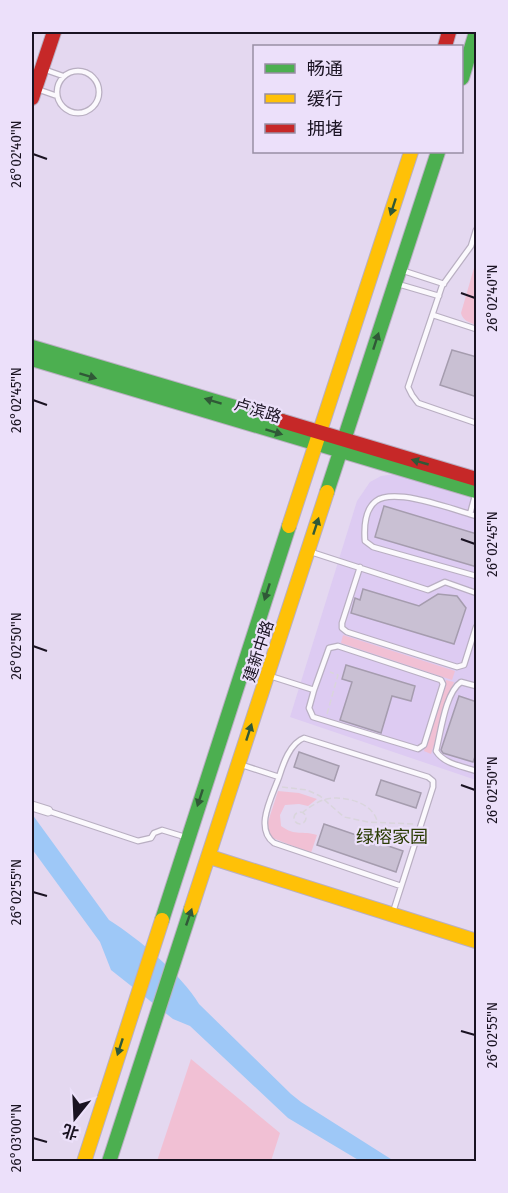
<svg xmlns="http://www.w3.org/2000/svg" width="508" height="1193" font-family="'Fira Sans Condensed','Noto Sans SC',sans-serif">
<style>
.built{fill:#ddcbf2}
.green{fill:#f1c0d4}
.water{fill:#9ec8f7}
.building{fill:#c9c0d3;stroke:#a59cae;stroke-width:1.5}
.lines{fill:none;stroke-linecap:round;stroke-linejoin:round}
.lane-casing{stroke:#b9afc2;stroke-width:7}
.street-casing{stroke:#b9afc2;stroke-width:11}
.fast-casing{stroke:#b9afc2;stroke-width:16}
.slow-casing{stroke:#b9afc2;stroke-width:16}
.jam-casing{stroke:#b9afc2;stroke-width:16}
.path{stroke:#d9d5dc;stroke-width:1.5;stroke-dasharray:6 3;stroke-linecap:butt}
.lane{stroke:#fbf9fd;stroke-width:4.5}
.street{stroke:#fbf9fd;stroke-width:9}
.fast{stroke:#4caf50;stroke-width:14}
.slow{stroke:#ffc107;stroke-width:14}
.jam{stroke:#c62828;stroke-width:14}
.oneway{fill:#305937}
.ticks{fill:none;stroke:#1a1322;stroke-width:2}
.labels{text-anchor:middle;stroke-width:4.5;stroke-linejoin:round;paint-order:stroke}
.street-label{font-size:16px;fill:#1a1322;stroke:#ece0fa}
.neighbourhood-label{font-size:18px;fill:#2b3c04;stroke:#ece0fa}
.neatline{fill:none;stroke:#1a1322;stroke-width:2}
.ticks-label{font-size:15px;text-anchor:middle;fill:#1a1322}
</style>
<rect width="100%" height="100%" fill="#e4d8f0"/>
<path class="built" d="M395 474 476 500V780L290 717 357 501 370 482 381 476Z"/>
<path class="green" d="M476 261V325C469 322 463 321 461 313Z
M343 635 455 671 452 680 341 643Z
M446 680 454 682 431 754 424 751Z
M278 791 299 793 317 799 308 806 299 804 285 805 280 815 281 826C296 837 302 830 317 835L311 853 270 837 267 825Z
M191 1059 280 1133 271 1161H157Z"/>
<path class="water" d="M32 814 109 920C139 939 181 974 199 1004L291 1094 301 1102 394 1161H360L288 1118 190 1026 173 1019 111 970 100 942 32 849Z"/>
<path class="building" d="M452 350 477 357V397L440 385Z
M384 506 477 534V567L375 537Z
M363 589 419 606 438 594 457 596 466 608 454 644 351 613 355 598 360 600Z
M346 665 415 686 411 701 392 696 381 733 340 720 352 682 342 679Z
M459 696 477 702V751L473 762 443 753 441 750Z
M299 752 339 766 334 781 294 767Z
M381 780 421 793 416 808 376 795Z
M324 824 403 851 396 872 317 845Z"/>
<g class="lines">
<defs>
<path id="lane" d="M43 69 63 76
M57 92a21 21 0 1 1 42 0a21 21 0 1 1-42 0Z
M37 89 57 96
M476 230 471 246 442 286 408 387 412 395 418 403 476 423
M404 271 444 284
M398 284 439 296
M433 315 476 329
M470 514 476 492
M476 516C455 510 395 487 376 501 364 510 364 528 365 541L373 547 476 576
M311 552 428 590 445 582 476 593
M360 567 342 623V628L347 632 457 667 464 665 476 627
M270 676 314 690 329 648 338 646 441 680 443 684 424 745 418 749 313 717 309 708 314 690
M476 686 461 682C445 693 441 732 436 751 444 764 462 766 476 771
M242 765 279 777C283 764 290 743 304 738L428 777 433 781V787L393 912
M279 777C272 797 254 828 274 843L401 886
M48 811 138 841 151 838 154 833 162 830 185 837"/>
<path id="street" d="M32 806 48 811"/>
<path id="fast" d="M462 78 476 32
M32 347 282 421
M32 359 476 491
M327 492 438 152
M162 920 289 526
M109 1162 191 909"/>
<path id="slow" d="M289 526 411 152
M210 857 476 941
M191 909 327 492
M84 1162 162 920"/>
<path id="jam" d="M445 46 449 32
M32 98 54 32
M282 421 476 479"/>
</defs>
<use href="#lane" class="lane-casing"/>
<use href="#street" class="street-casing"/>
<use href="#fast" class="fast-casing"/>
<use href="#slow" class="slow-casing"/>
<use href="#jam" class="jam-casing"/>
<path class="path" d="M327 714 338 675 330 672
M282 787 307 790 320 796 344 817 368 822 414 824
M294 818a6 6 0 1 1 12 0a6 6 0 1 1-12 0Z
M302 813C308 808 317 802 323 800 341 794 373 802 377 821"/>
<use href="#lane" class="lane"/>
<use href="#street" class="street"/>
<use href="#fast" class="fast"/>
<use href="#slow" class="slow"/>
<use href="#jam" class="jam"/>
</g>
<defs><path id="oneway-solid" d="M-6-.8H1V-3.2L6.5 0L1 3.2V.8H-6Z" transform="scale(1.5)"/></defs>
<g class="oneway">
<use href="#oneway-solid" transform="translate(393 207) rotate(108)"/>
<use href="#oneway-solid" transform="translate(376 341) rotate(-72)"/>
<use href="#oneway-solid" transform="translate(88 376) rotate(17)"/>
<use href="#oneway-solid" transform="translate(213 401) rotate(-163)"/>
<use href="#oneway-solid" transform="translate(274 432) rotate(17)"/>
<use href="#oneway-solid" transform="translate(420 462) rotate(-164)"/>
<use href="#oneway-solid" transform="translate(316 526) rotate(-72)"/>
<use href="#oneway-solid" transform="translate(267 592) rotate(108)"/>
<use href="#oneway-solid" transform="translate(249 732) rotate(-72)"/>
<use href="#oneway-solid" transform="translate(200 798) rotate(108)"/>
<use href="#oneway-solid" transform="translate(189 917) rotate(-71)"/>
<use href="#oneway-solid" transform="translate(120 1047) rotate(108)"/>
</g>
<path class="ticks" d="M33 154 47 159M461 293 475 298M33 400 47 405M461 539 475 544M33 646 47 651M461 785 475 790M33 892 47 896M461 1031 475 1035M33 1138 47 1142"/>
<g class="labels">
<g class="street-label">
<text transform="translate(258 410) rotate(17)" y="6">卢滨路</text>
<text transform="translate(258 651) rotate(-72)" y="6">建新中路</text>
</g>
<g class="neighbourhood-label">
<text x="392" y="843">绿榕家园</text>
</g>
</g>
<rect width="508" height="1193" fill="none" stroke="#ece0fa" stroke-width="66"/>
<rect x="253" y="45" width="210" height="108" fill="#ece0fa" stroke="#988ea4" stroke-width="1.5"/>
<rect x="265" y="64" width="30" height="9" fill="#4caf50" stroke="#988ea4" stroke-width="1.5"/>
<text x="307" y="75" font-size="18" fill="#1a1322">畅通</text>
<rect x="265" y="94" width="30" height="9" fill="#ffc107" stroke="#988ea4" stroke-width="1.5"/>
<text x="307" y="105" font-size="18" fill="#1a1322">缓行</text>
<rect x="265" y="124" width="30" height="9" fill="#c62828" stroke="#988ea4" stroke-width="1.5"/>
<text x="307" y="135" font-size="18" fill="#1a1322">拥堵</text>
<g transform="translate(75 1118) rotate(198)" stroke="#ece0fa" stroke-width="4.5" paint-order="stroke">
<path d="M0-4.5L10 22L0 15L-10 22Z" fill="#1a1322"/>
<text y="-9" font-size="16" font-weight="bold" text-anchor="middle" fill="#1a1322">北</text>
</g>
<rect x="33" y="33" width="442" height="1127" class="neatline"/>
<g class="ticks-label">
<text transform="translate(16 154) rotate(-90)" y="5">26°02'40"N</text>
<text transform="translate(492 298) rotate(-90)" y="5">26°02'40"N</text>
<text transform="translate(16 400) rotate(-90)" y="5">26°02'45"N</text>
<text transform="translate(492 544) rotate(-90)" y="5">26°02'45"N</text>
<text transform="translate(16 646) rotate(-90)" y="5">26°02'50"N</text>
<text transform="translate(492 790) rotate(-90)" y="5">26°02'50"N</text>
<text transform="translate(16 892) rotate(-90)" y="5">26°02'55"N</text>
<text transform="translate(492 1035) rotate(-90)" y="5">26°02'55"N</text>
<text transform="translate(16 1138) rotate(-90)" y="5">26°03'00"N</text>
</g>
</svg>
